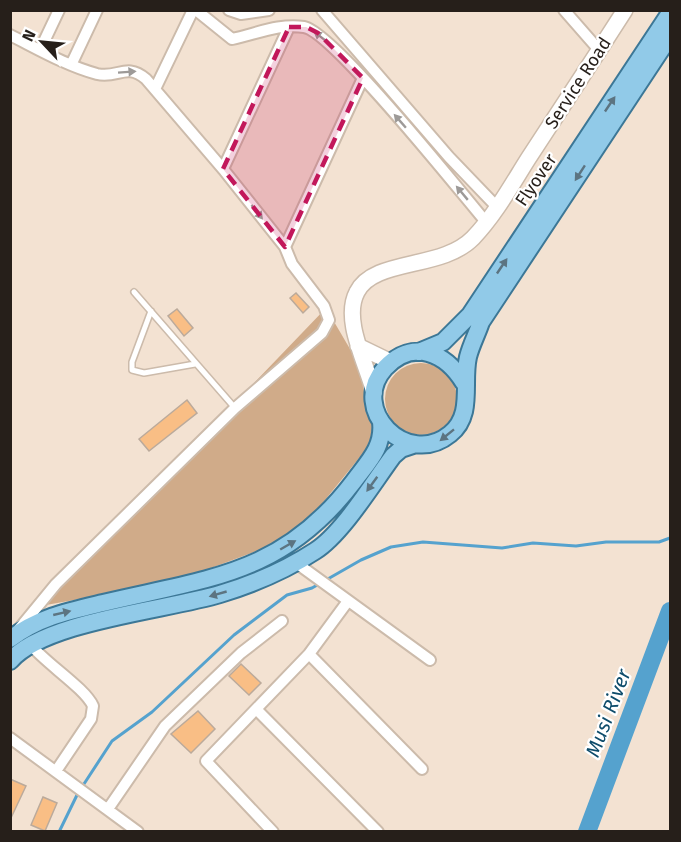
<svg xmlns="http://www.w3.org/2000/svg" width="681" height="842" font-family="'Fira Sans',sans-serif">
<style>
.green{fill:#d0ab89}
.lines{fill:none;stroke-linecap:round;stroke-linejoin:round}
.stream{stroke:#55a2ce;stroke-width:3}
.river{stroke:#55a2ce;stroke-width:18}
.building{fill:#f9be85;stroke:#bbaa9b;stroke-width:1.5}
.service-casing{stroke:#ccbbab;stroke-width:8}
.minor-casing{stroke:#ccbbab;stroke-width:14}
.secondary-casing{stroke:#ccbbab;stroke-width:18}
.primary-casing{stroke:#3c7796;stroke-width:20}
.service{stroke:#fff;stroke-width:5}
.minor{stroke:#fff;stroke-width:10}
.secondary{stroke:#fff;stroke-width:15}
.primary{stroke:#91cae8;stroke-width:16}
.oneway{fill:#9d9a98}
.oneway2{fill:#5c7481}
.marked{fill:#c2185b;fill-opacity:0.2;stroke:#c2185b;stroke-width:4.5;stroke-dasharray:12 8;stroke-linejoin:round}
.labels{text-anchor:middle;stroke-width:4.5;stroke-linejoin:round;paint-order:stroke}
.street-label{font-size:18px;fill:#261f1a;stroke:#fff}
.water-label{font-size:20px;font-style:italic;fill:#0e4c6b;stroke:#fff}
</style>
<rect width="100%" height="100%" fill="#f3e2d2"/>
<path class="green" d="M326 308 367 378 377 436 303 527 270 546 203 571 136 589 46 605 59 586Z
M385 399a36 36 0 1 1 72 0a36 36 0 1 1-72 0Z"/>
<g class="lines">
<path class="stream" d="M82 787 112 741 152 712 234 635 287 595 312 588 361 560 391 547 423 542 502 548 533 543 576 546 606 542H659L670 538
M59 832 78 793"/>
<path class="river" d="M587 832 670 611"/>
</g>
<path class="building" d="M296 293 309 307 303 313 290 298Z
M177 309 193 328 184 336 168 316Z
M187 400 197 413 149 451 139 439Z
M241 664 261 683 249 695 229 676Z
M198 711 215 729 191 753 171 734Z
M10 779 26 786 10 820Z
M43 797 57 803 45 831 31 825Z"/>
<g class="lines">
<defs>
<path id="service" d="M134 292 235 408
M151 311 132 362V370L144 373 195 364"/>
<path id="minor" d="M196 10 232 39C256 34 279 23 304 27 333 32 459 190 486 222
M229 10 241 14 269 10
M322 10 449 157 497 207
M564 10 599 50
M10 35C38 49 67 66 97 74 118 79 126 62 146 79L223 169 285 247 292 264 324 306 329 320 322 333 235 408 56 584 19 629
M40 50 59 10
M71 65 97 10
M155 89 193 10
M223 169 289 27
M285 247 363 78
M295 562 430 660
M30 644C45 663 85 688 93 706L91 719 56 771
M309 654 422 769
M256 709 378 832
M10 738 138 832
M108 809 165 726 241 653 282 621
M273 832 206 761 309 654 348 601"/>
<path id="secondary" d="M358 346 391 362
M374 393C367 364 342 320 357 292 374 258 442 270 473 238 495 215 511 186 528 159 560 110 593 60 625 10"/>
<path id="primary" d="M419 352 443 342 470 315 670 13
M464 383C446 353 413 338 385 368 348 409 407 469 450 434 474 415 462 383 468 357 471 345 477 334 481 322L670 36
M10 639C39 617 69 611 103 603 208 578 283 575 354 481 368 462 384 447 381 422
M10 661C44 621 168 610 220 594 253 584 286 570 315 551 342 534 373 483 393 456L401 449 413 445"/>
</defs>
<use href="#service" class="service-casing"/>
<use href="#minor" class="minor-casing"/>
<use href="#secondary" class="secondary-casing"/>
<use href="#primary" class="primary-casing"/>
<use href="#service" class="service"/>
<use href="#minor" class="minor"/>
<use href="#secondary" class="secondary"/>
<use href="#primary" class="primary"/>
</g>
<defs><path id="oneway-solid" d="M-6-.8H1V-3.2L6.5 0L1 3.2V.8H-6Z" transform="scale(1.5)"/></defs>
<g class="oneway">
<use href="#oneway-solid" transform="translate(321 37) rotate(-142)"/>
<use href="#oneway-solid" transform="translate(127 72) rotate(-4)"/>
<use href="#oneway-solid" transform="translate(400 121) rotate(-131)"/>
<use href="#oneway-solid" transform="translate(462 193) rotate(-130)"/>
<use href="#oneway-solid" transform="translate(257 212) rotate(52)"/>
</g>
<g class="oneway2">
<use href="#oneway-solid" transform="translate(610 104) rotate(-56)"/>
<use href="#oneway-solid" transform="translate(580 173) rotate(123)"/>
<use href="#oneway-solid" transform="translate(502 266) rotate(-56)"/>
<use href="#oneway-solid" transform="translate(447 435) rotate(141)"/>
<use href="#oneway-solid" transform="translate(372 484) rotate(126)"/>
<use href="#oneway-solid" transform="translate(288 545) rotate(-30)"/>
<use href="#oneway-solid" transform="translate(218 594) rotate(164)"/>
<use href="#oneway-solid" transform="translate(62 613) rotate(-13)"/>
</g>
<path class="marked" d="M289 27H306L318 33 363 78 285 247 223 169Z"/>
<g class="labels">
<g class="street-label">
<text transform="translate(578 83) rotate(-57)" y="6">Service Road</text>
<text transform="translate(536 180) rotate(-56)" y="6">Flyover</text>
</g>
<g class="water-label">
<text transform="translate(608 713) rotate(-69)" y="7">Musi River</text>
</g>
</g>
<rect width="681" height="842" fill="none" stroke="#261f1a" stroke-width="24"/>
<g transform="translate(42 42) rotate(296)" stroke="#ffffff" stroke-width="4.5" paint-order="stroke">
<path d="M0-4.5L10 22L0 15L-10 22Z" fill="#261f1a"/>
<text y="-9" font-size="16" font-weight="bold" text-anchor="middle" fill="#261f1a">N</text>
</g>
</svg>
